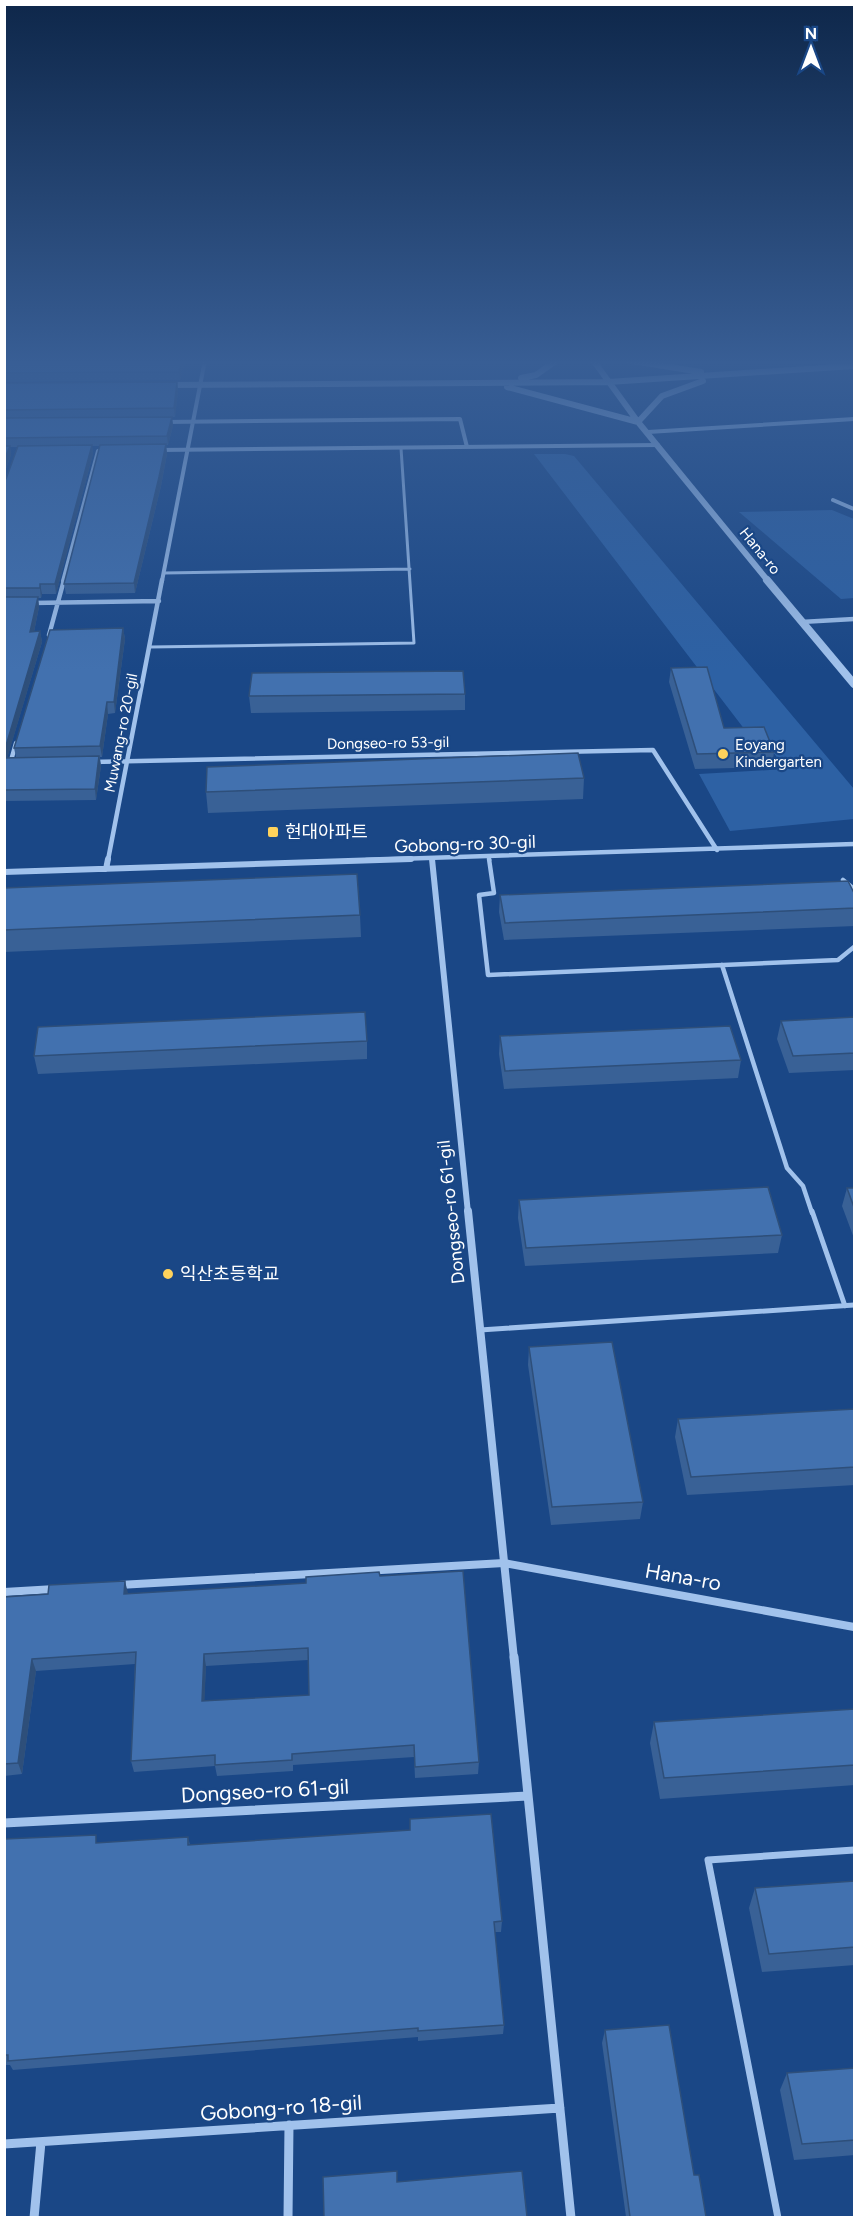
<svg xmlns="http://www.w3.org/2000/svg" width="859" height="2222" font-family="Figtree,'Noto Sans KR',sans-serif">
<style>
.green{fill:#2d61a4}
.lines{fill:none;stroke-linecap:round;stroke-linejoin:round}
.service-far3{stroke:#a1c2ec;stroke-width:3}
.service-far2{stroke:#a1c2ec;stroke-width:4.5}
.service-far1{stroke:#a1c2ec;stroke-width:5}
.service{stroke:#a1c2ec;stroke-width:7}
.minor-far4{stroke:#a1c2ec;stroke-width:4}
.minor-far3{stroke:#a1c2ec;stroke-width:4.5}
.minor-far2{stroke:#a1c2ec;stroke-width:6}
.minor-far1{stroke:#a1c2ec;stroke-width:8}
.minor{stroke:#a1c2ec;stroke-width:9}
.tertiary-far1{stroke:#a1c2ec;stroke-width:6}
.tertiary{stroke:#a1c2ec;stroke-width:8}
.wall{fill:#396196;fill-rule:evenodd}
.shaded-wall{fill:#2e4f7a}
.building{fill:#4271af;stroke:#2e4f7a;stroke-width:1.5;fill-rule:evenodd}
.poi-dot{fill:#fed25c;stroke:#1a4786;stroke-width:2}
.labels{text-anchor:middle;stroke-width:4.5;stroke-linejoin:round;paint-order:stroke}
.far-street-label{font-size:15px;fill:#fff;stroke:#1a4786}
.far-poi-label{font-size:15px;fill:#fff;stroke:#1a4786;text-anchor:start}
.poi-label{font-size:18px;fill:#fff;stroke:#1a4786;text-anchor:start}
.street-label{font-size:18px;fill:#fff;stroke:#1a4786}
.near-street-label{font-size:21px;fill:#fff;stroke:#1a4786}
</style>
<rect width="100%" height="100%" fill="#1a4786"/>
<path class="green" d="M534 454H565L574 456 854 789V819L730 831 699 774 786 769 756 730H745Z
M832 510 854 519V598L841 599 739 512Z"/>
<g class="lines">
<path class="service-far3" d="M164 573 410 569
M150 647 414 643 401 448
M489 856 490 860"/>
<path class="service-far2" d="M489 859 494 893 479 895 488 975 838 960 854 947
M843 880 854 889
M722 965 787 1168 803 1186 812 1213"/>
<path class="service-far1" d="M812 1211 845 1306
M480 1330 854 1305"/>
<path class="service" d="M778 2218 708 1860 854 1850"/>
<path class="minor-far4" d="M164 422 460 419 467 447
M648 432 854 419
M158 450 658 445
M833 500 854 509
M63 581 98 451
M162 581 205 360"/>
<path class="minor-far3" d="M32 603 159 601
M801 622 854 619
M49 635 64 580
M92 762 653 750 717 850
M10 764 16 743
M108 860 162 580
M366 860 854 844"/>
<path class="minor-far2" d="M432 859 468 1213
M106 869 108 859
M4 872 411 859"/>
<path class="minor-far1" d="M468 1211 514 1659
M119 1585 504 1563 854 1627
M4 1592 55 1589"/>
<path class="minor" d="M514 1657 571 2218
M4 1823 528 1796
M4 2144 560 2108
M34 2218 41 2142
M288 2218 289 2125"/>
<path class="tertiary-far1" d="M593 360 638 422 768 581
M626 360 701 372
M521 378 536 375 557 360
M165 385 608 382 854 366
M507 387 638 422 662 396 703 381"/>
<path class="tertiary" d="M767 580 854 684"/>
</g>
<path class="wall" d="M4 360H185L180 380 4 382Z
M419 360H463L457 363H419Z
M177 382 178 391 175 417H172L173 426 168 445H166L167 454 161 486 135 593 66 594 64 584 100 446H92L93 454 56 594H42L41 598H38L39 607 34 632 40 631 42 642 7 758 16 757 14 748 123 628 125 639 115 713 108 714 102 757H100L101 766 96 800 4 801V480L6 479 18 447H10L11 455 4 474V383Z
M671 668 724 728 774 752 772 767 695 769 669 682Z
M465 694V710L251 713 249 696Z
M584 778 583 799 208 813 206 792Z
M4 888 360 915 361 937 4 952Z
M500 895H855V926L504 940 499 912Z
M855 1017V1070L789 1073 777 1039 781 1021Z
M500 1036 741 1060 738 1078 504 1089 499 1054Z
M367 1041V1059L38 1074 34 1056Z
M847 1188H855V1241L842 1206Z
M519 1200 782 1235 778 1253 525 1266 518 1218Z
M529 1347 643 1502 640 1519 551 1525 528 1365Z
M855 1409V1485L687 1495 675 1437 678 1419Z
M380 1576 479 1762 478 1774 415 1778 414 1757 293 1765V1771L217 1776 215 1766 134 1772 131 1761 135 1664 36 1671 22 1774 4 1776V1597L48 1594 125 1581 127 1594 306 1583ZM308 1660 309 1695 204 1701 206 1666Z
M855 1709V1785L660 1799 650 1743 654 1722Z
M410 1819 502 1921 501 1932H495L504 2025 503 2034 418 2041V2037L13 2070 10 2065H4V1839L99 1843 188 1837 190 1845 410 1830Z
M855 1881V1965L762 1972 749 1908 755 1888Z
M605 2030 694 2175 706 2217H626L602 2043Z
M855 2068V2155L794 2160 780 2090 787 2073Z"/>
<path class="shaded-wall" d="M182 360H185L180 380 179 372Z
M177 382 178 391 175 417 174 408Z
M172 417 173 426 168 445 167 436Z
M166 444 167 454 161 486 135 593 134 583Z
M92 445 93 454 56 594 55 584Z
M10 446 11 455 4 474V460Z
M40 584 42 594 41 598 40 588Z
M38 597 39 607 32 642 30 632Z
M123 628 125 639 115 713 114 702Z
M40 631 42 642 7 759 4 760V749Z
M107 702 108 714 102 757 100 746Z
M99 756 101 766 96 800 95 789Z
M125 1581 128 1593 127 1606 124 1594Z
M204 1654 206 1666 204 1713 202 1701Z
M32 1659 36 1671 22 1774 18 1763Z"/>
<path class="building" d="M4 360H182L179 372 4 373Z
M177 382 174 408 4 410V383Z
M172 417 167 436 4 438V418Z
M166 444 159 477 134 583 64 584 100 445Z
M92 445 55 584H40V588H4V480L6 479 18 446Z
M4 446H10L4 460Z
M4 597H38L30 632 40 631 5 749Z
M123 628 114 702H107L100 746 14 748 50 630Z
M707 667 724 728 764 727 774 752 697 754 671 668Z
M463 671 465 694 249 696 252 673Z
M578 753 584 778 206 792 207 767Z
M99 756 95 789 4 790V758Z
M357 874 360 915 4 930V888Z
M848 881 855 895V908L505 923 500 895Z
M365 1012 367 1041 34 1056 38 1027Z
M855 1017V1053L793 1056 781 1021Z
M730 1026 741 1060 505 1071 500 1036Z
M768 1187 782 1235 526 1248 519 1200Z
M847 1188H855V1210Z
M612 1342 643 1502 552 1507 529 1347Z
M855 1409V1467L691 1477 678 1419Z
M463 1571 479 1762 415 1767 414 1745 292 1754V1760L215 1765V1755L131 1761 136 1652 32 1659 18 1763 4 1764V1597L48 1594 49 1585 125 1581 124 1594 306 1583V1577L379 1572 380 1576ZM308 1648 309 1695 202 1701 204 1654Z
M855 1709V1765L664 1778 654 1722Z
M491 1814 502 1921 494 1922 504 2025 418 2031V2028L8 2061V2055H4V1839L96 1835V1843L188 1837V1845L410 1830V1819Z
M855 1881V1947L769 1954 755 1888Z
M669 2025 694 2175H699L706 2217H630L605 2030Z
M855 2068V2140L802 2144 787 2073Z
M397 2171V2182L522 2171 527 2217H324L323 2177Z"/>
<linearGradient id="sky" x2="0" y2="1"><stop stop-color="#0e274a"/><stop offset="0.54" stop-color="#385e95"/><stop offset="1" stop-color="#385e95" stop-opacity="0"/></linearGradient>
<rect width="859" height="671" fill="url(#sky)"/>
<g class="poi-dot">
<circle cx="723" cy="754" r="6"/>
<rect x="267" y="826" width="12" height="12" rx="3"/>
<circle cx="168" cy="1274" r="6"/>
</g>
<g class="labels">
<g class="far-street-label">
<text transform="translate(760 551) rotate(51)" y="5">Hana-ro</text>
<text transform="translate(121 733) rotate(-79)" y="5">Muwang-ro 20-gil</text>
<text transform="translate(388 743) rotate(-1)" y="5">Dongseo-ro 53-gil</text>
</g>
<g class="far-poi-label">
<text x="735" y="750">Eoyang<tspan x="735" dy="17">Kindergarten</tspan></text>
</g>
<g class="poi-label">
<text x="285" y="838">현대아파트</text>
<text x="180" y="1280">익산초등학교</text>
</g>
<g class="street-label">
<text transform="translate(465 844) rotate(-2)" y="6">Gobong-ro 30-gil</text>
<text transform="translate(451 1212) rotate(-96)" y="6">Dongseo-ro 61-gil</text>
</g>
<g class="near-street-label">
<text transform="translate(683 1577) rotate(10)" y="7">Hana-ro</text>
<text transform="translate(265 1791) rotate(-3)" y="7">Dongseo-ro 61-gil</text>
<text transform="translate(281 2108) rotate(-4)" y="7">Gobong-ro 18-gil</text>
</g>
</g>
<rect width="859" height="2222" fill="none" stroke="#ffffff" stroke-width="12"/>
<g transform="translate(811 48)" stroke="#1a4786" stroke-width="4.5" paint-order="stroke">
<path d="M0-4.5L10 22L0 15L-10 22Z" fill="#ffffff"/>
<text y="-9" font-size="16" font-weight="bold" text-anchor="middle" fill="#ffffff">N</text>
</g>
</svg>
